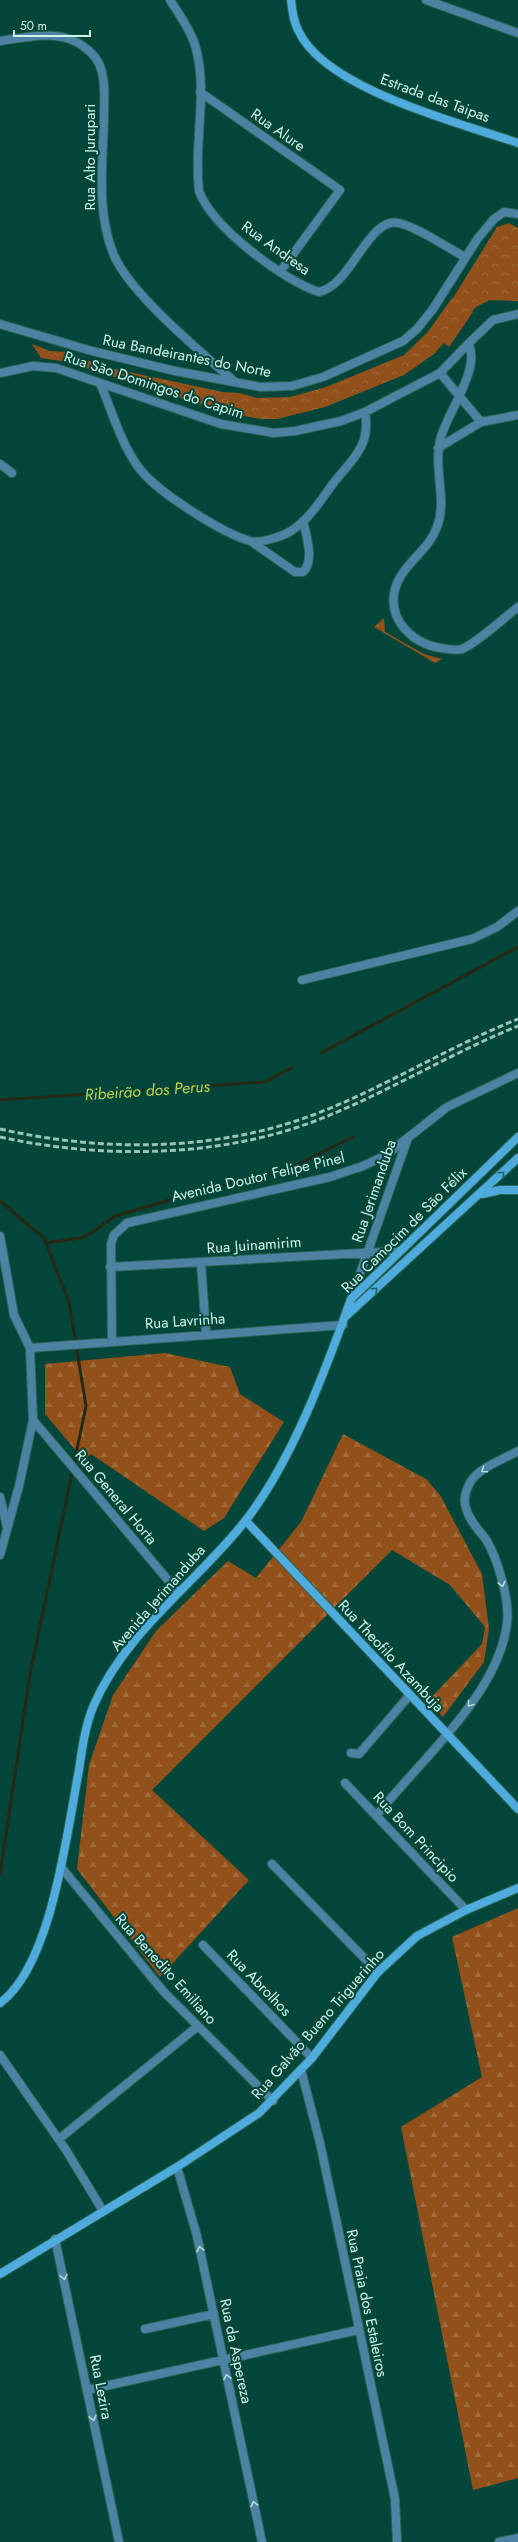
<svg xmlns="http://www.w3.org/2000/svg" width="518" height="2542" font-family="Jost,sans-serif">
<style>
.grass{fill:#92501a}
.forest{fill:url(#forest-firs)}
.park{fill:url(#park-crowns)}
.lines{fill:none;stroke-linecap:round;stroke-linejoin:round}
.stream{stroke:#262915;stroke-width:3}
.street-casing{stroke:#296559;stroke-width:10}
.secondary-casing{stroke:#296559;stroke-width:10}
.street{stroke:#4d83a2;stroke-width:8}
.secondary{stroke:#4fabdb;stroke-width:8}
.rail{stroke:#97c3b8;stroke-width:3;stroke-dasharray:6 3;stroke-linecap:butt}
.oneway{stroke:#1a646a}
.oneway2{stroke:#afd8d7}
.labels{text-anchor:middle;stroke-width:4;stroke-linejoin:round;paint-order:stroke}
.street-label{font-size:15px;fill:#d0f4e9;stroke:#044639}
.water-label{font-size:16px;font-style:italic;fill:#c5d34d;stroke:#044639}
</style>
<defs>
<pattern id="forest-firs" width="22" height="20" patternUnits="userSpaceOnUse"><rect width="22" height="20" fill="#92501a"/><path d="M5 1l3.5 6h-7zM16 11l3.5 6h-7z" fill="#a06a3b"/></pattern>
<pattern id="park-crowns" width="20" height="18" patternUnits="userSpaceOnUse"><rect width="20" height="18" fill="#92501a"/><path d="M2 6a3 3 0 1 1 6 0M12 15a3 3 0 1 1 6 0" fill="none" stroke="#a06a3b"/></pattern>
</defs>
<rect width="100%" height="100%" fill="#044639"/>
<path class="grass" d="M452 298 473 312 449 347 428 332Z"/>
<path class="forest" d="M165 1353 230 1367 240 1394 284 1422 224 1518 204 1531 91 1454 84 1460 45 1414V1364Z
M343 1434 426 1479 440 1495 482 1574 489 1629 484 1662 443 1717 428 1701 482 1644 485 1627 450 1585 392 1550 152 1790 249 1880 160 1977 77 1869 89 1765 113 1695 156 1631 228 1561 256 1578 301 1522Z
M518 1908V2478L473 2490 401 2127 482 2077 452 1937Z"/>
<path class="park" d="M509 223 518 228V301L490 300 476 307 434 354 404 375 325 407 277 419H262L232 414 67 362 41 358 32 344 50 351 68 352 101 366 223 392 240 393 257 398 290 397 326 387 404 355 438 322 497 227Z
M384 618 385 632 424 654 442 659 435 663 374 627Z"/>
<g class="lines">
<path class="stream" d="M321 1053 518 947
M0 1100 265 1082 291 1068
M0 1201 44 1238 69 1302 86 1406 30 1674 0 1874
M46 1243 80 1238 90 1234 115 1216 208 1189 288 1169 353 1137"/>
<defs>
<path id="street" d="M170 0C179 14 190 29 195 45 209 92 193 143 199 191 212 227 284 281 319 292 352 285 368 216 399 223 421 229 444 246 465 257
M426 0 518 33
M0 41C21 38 45 32 66 38 80 42 95 53 100 66 106 82 104 101 104 117 103 162 96 210 113 253 128 292 201 352 235 382
M200 92 340 190 280 272
M518 314 493 320 468 344C482 366 447 414 441 437 432 467 448 499 437 527 428 552 402 564 395 589 387 620 413 644 441 648 447 649 456 651 462 649 477 643 504 618 518 607
M0 324 92 351 175 371 261 387 292 386 323 377 403 341 417 329 433 309 478 238 494 219 504 212 518 214
M0 373 33 366 56 368 221 424 274 433 295 431 341 421 365 412 440 373 468 344
M440 373 481 422
M100 383C112 411 121 444 139 468 157 492 222 533 250 541 260 544 283 536 291 531 310 519 322 498 335 481 354 458 371 444 365 412
M438 448 481 422 518 415
M0 464 12 473
M252 542 295 572H303C315 562 306 534 303 521
M302 980 472 939 497 927 518 911
M0 1236 14 1315 30 1348 33 1420 19 1486 0 1555
M201 1263 206 1333
M110 1267 399 1251
M351 1299 408 1138
M112 1341 111 1244 114 1235 127 1223 330 1177 363 1166 386 1155 447 1107 518 1073
M30 1348 343 1325
M33 1420 178 1592
M0 1497 7 1527
M351 1753 359 1754 409 1696
M345 1783 466 1910
M377 1815C420 1760 499 1694 507 1623 510 1601 498 1560 487 1541 480 1531 469 1521 466 1508 462 1497 468 1483 476 1475 488 1464 504 1459 518 1451
M272 1864 378 1972
M61 1867 163 1991 273 2101
M203 1945 312 2058
M0 2055 66 2150 103 2211
M301 2070 320 2143 395 2499 397 2542
M59 2139 198 2026
M177 2167 197 2236 262 2542
M55 2239 119 2542
M145 2329 214 2314
M87 2390 358 2330
M499 2542 518 2538"/>
<path id="secondary" d="M291 0C292 10 293 20 298 30 324 89 460 123 518 143
M482 1194 500 1190H518
M346 1316 518 1158
M246 1521 518 1809
M0 2003C52 1965 67 1831 79 1770 82 1749 85 1727 93 1707 125 1631 197 1583 246 1520 292 1461 326 1369 351 1299L518 1137
M0 2274 177 2167 259 2113 312 2058 378 1972 417 1936 466 1910 518 1888"/>
</defs>
<use href="#street" class="street-casing"/>
<use href="#secondary" class="secondary-casing"/>
<use href="#street" class="street"/>
<use href="#secondary" class="secondary"/>
<path class="rail" d="M0 1129C102 1152 214 1152 313 1115 384 1088 448 1047 518 1019
M0 1137C101 1159 218 1158 315 1121 385 1094 449 1054 518 1026"/>
</g>
<defs><path id="oneway-chevron" d="M-2-3.5L2.5 0L-2 3.5" fill="none" stroke-width="1.6" stroke-linecap="round" stroke-linejoin="round"/></defs>
<g class="oneway">
<use href="#oneway-chevron" transform="translate(502 1174) rotate(-44)"/>
<use href="#oneway-chevron" transform="translate(375 1290) rotate(-43)"/>
</g>
<g class="oneway2">
<use href="#oneway-chevron" transform="translate(484 1470) rotate(145)"/>
<use href="#oneway-chevron" transform="translate(502 1584) rotate(76)"/>
<use href="#oneway-chevron" transform="translate(470 1704) rotate(128)"/>
<use href="#oneway-chevron" transform="translate(200 2249) rotate(-102)"/>
<use href="#oneway-chevron" transform="translate(64 2277) rotate(77)"/>
<use href="#oneway-chevron" transform="translate(227 2377) rotate(-102)"/>
<use href="#oneway-chevron" transform="translate(93 2418) rotate(78)"/>
<use href="#oneway-chevron" transform="translate(254 2504) rotate(-102)"/>
</g>
<g class="labels">
<g class="street-label">
<text transform="translate(435 98) rotate(20)" y="5">Estrada das Taipas</text>
<text transform="translate(278 130) rotate(35)" y="5">Rua Alure</text>
<text transform="translate(90 157) rotate(-90)" y="5">Rua Alto Jurupari</text>
<text transform="translate(276 248) rotate(36)" y="5">Rua Andresa</text>
<text transform="translate(187 356) rotate(11)" y="5">Rua Bandeirantes do Norte</text>
<text transform="translate(154 385) rotate(18)" y="5">Rua São Domingos do Capim</text>
<text transform="translate(258 1177) rotate(-13)" y="5">Avenida Doutor Felipe Pinel</text>
<text transform="translate(374 1191) rotate(-71)" y="5">Rua Jerimanduba</text>
<text transform="translate(404 1230) rotate(-45)" y="5">Rua Camocim de São Félix</text>
<text transform="translate(254 1245) rotate(-4)" y="5">Rua Juinamirim</text>
<text transform="translate(185 1321) rotate(-4)" y="5">Rua Lavrinha</text>
<text transform="translate(116 1497) rotate(50)" y="5">Rua General Horta</text>
<text transform="translate(158 1598) rotate(-49)" y="5">Avenida Jerimanduba</text>
<text transform="translate(391 1656) rotate(47)" y="5">Rua Theofilo Azambuja</text>
<text transform="translate(416 1837) rotate(47)" y="5">Rua Bom Principio</text>
<text transform="translate(166 1969) rotate(48)" y="5">Rua Benedito Emiliano</text>
<text transform="translate(259 1983) rotate(46)" y="5">Rua Abrolhos</text>
<text transform="translate(318 2024) rotate(-49)" y="5">Rua Galvão Bueno Triguerinho</text>
<text transform="translate(367 2303) rotate(78)" y="5">Rua Praia dos Estaleiros</text>
<text transform="translate(236 2351) rotate(78)" y="5">Rua da Aspereza</text>
<text transform="translate(101 2387) rotate(79)" y="5">Rua Lezira</text>
</g>
<g class="water-label">
<text transform="translate(147 1090) rotate(-4)" y="6">Ribeirão dos Perus</text>
</g>
</g>
<path d="M14 30v6h76v-6" fill="none" stroke="#d0f4e9" stroke-width="2"/>
<text x="20" y="30" font-size="12" fill="#d0f4e9" stroke="#044639" stroke-width="3" paint-order="stroke">50 m</text>
</svg>
